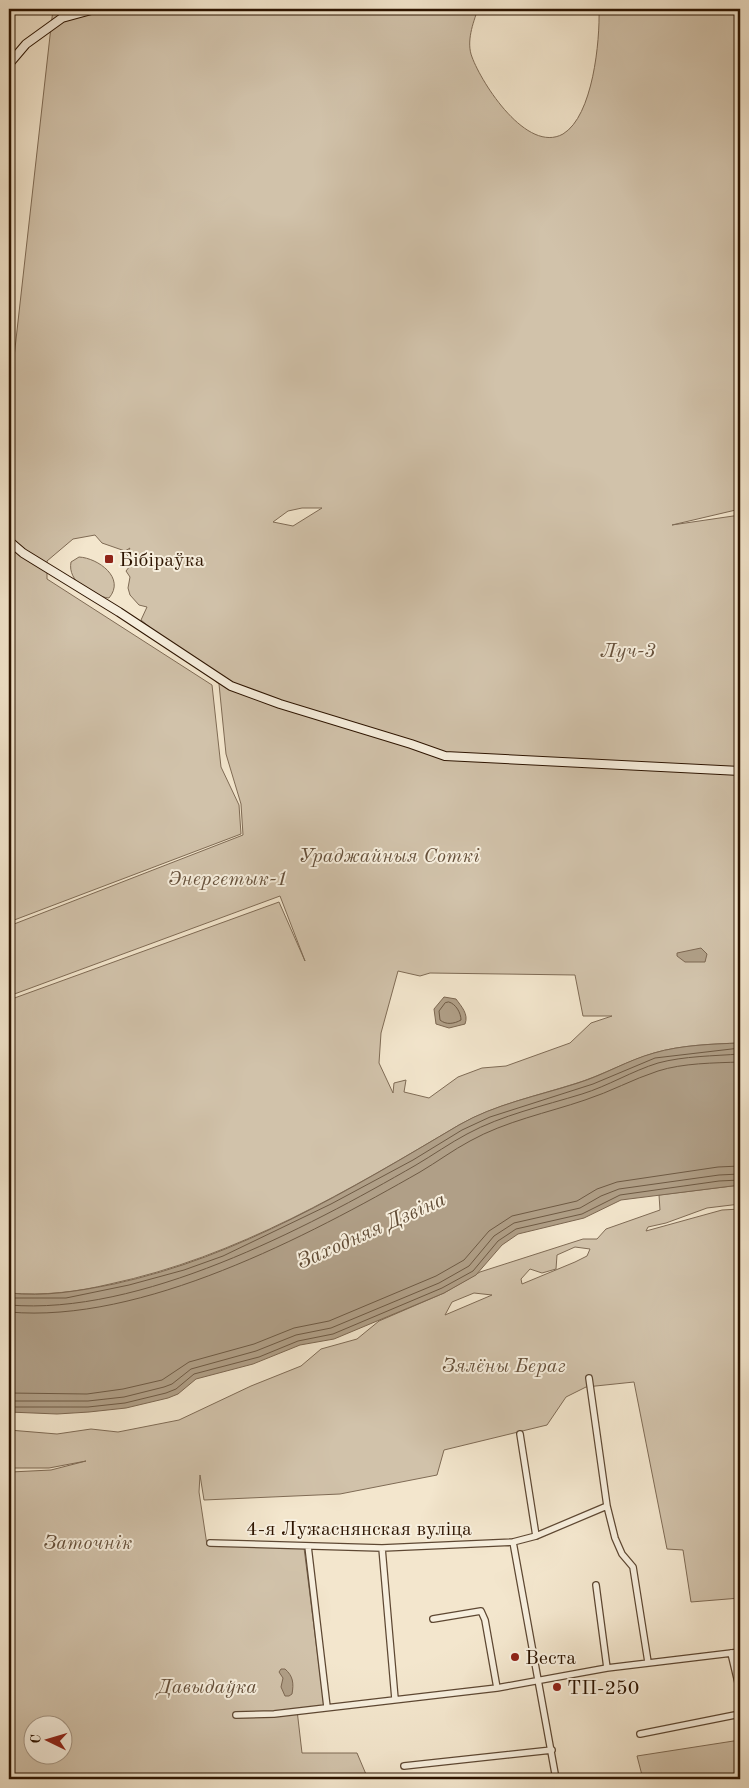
<svg xmlns="http://www.w3.org/2000/svg" width="749" height="1788" font-family="'Old Standard TT',serif">
<style>
.green{fill:#d1c2aa;stroke:#7f6b55;fill-rule:evenodd}
.water{fill:#b09f87;stroke:#7c6751}
.lines{fill:none;stroke-linecap:round;stroke-linejoin:round}
.shore{stroke:#6e5a44;stroke-width:1}
.street-casing{stroke:#5e4833;stroke-width:8}
.secondary-casing{stroke:#2d1400;stroke-width:10}
.street{stroke:#f7efde;stroke-width:5.5}
.secondary{stroke:#f7efde;stroke-width:8}
.poi-dot{fill:#8f2418;stroke:#f7efde;stroke-width:2}
.labels{text-anchor:middle;stroke-width:4;stroke-linejoin:round;paint-order:stroke}
.poi-label{font-size:20px;fill:#2d1400;stroke:#f7efde;text-anchor:start}
.park-label{font-size:20px;font-style:italic;fill:#66513c;stroke:#f7efde}
.street-label{font-size:20px;fill:#2d1400;stroke:#f7efde}
.water-label{font-size:21px;font-style:italic;fill:#614c36;stroke:#f7efde}
</style>
<rect width="100%" height="100%" fill="#f3e6cd"/>
<filter id="stains"><feTurbulence type="fractalNoise" baseFrequency=".004" numOctaves="4"/><feColorMatrix values="0 0 0 0 .2 0 0 0 0 .09 0 0 0 0 .02 0 0 0 .5 -.17"/></filter>
<radialGradient id="worn" r=".72"><stop offset=".6" stop-color="#630" stop-opacity="0"/><stop offset="1" stop-color="#630" stop-opacity=".3"/></radialGradient>
<path class="green" d="M53 9H478C473 23 466 42 472 57 482 84 527 154 563 134 593 116 600 41 599 9H740V509L672 525 740 515V1043C713 1044 681 1045 654 1053 627 1061 601 1076 574 1084 536 1096 494 1105 459 1125 349 1190 237 1257 110 1284 77 1292 43 1296 9 1293V1000L279 902 305 961 280 896 9 996V926L243 835 241 804 226 754 219 684 141 620 147 607 139 605 130 595 128 588 130 577 126 571 134 561 126 554 130 548 125 551 102 543 95 535 73 539 47 561V579L212 685 221 767 239 805 241 834 9 922V402ZM302 508H322L293 526 273 522 288 511ZM398 971 420 976 430 973 575 975 583 1016H612L591 1023 570 1043 506 1066 482 1068 458 1077 429 1098 404 1092 406 1080 394 1083 393 1093 379 1063 381 1033Z
M79 557C98 558 126 578 109 598 92 596 67 582 71 562Z
M740 1185V1204L707 1208 666 1223 648 1227 646 1231 722 1210 740 1209V1598L691 1602 683 1550 667 1549 634 1382 586 1387 566 1397 547 1425 444 1450 437 1475 340 1494 204 1500 200 1475 199 1492 207 1545 304 1548 324 1705 297 1710 302 1753H357L368 1779H9L11 1472 51 1470 86 1461 49 1468H9V1430L57 1434 91 1429 118 1432 179 1420 251 1386 301 1366 321 1349 357 1339 379 1321 444 1293 480 1272 583 1239H597L606 1229 660 1210 659 1195ZM575 1247 590 1249 587 1256 575 1262 522 1284 521 1279 530 1269 542 1273 556 1269 557 1255ZM474 1293 492 1295 445 1315 452 1302ZM32 1726H62V1756H32Z
M740 1740V1779H643L637 1756Z"/>
<path class="water" d="M701 948 707 954 705 962H685L677 956V953Z
M444 997 456 999C461 1006 469 1014 465 1024L449 1028 436 1024 434 1009Z
M740 1043V1185L621 1200 584 1218 518 1234 502 1245 476 1275 444 1293 334 1339 300 1345 253 1364 196 1379 178 1394 168 1398 126 1408 89 1412 57 1414 9 1412V1293C45 1297 79 1291 114 1284 239 1257 351 1189 459 1125 495 1104 538 1096 578 1083 604 1075 628 1060 654 1053 681 1045 713 1044 740 1043Z
M281 1669H285C293 1676 294 1683 292 1694L289 1696H285L281 1687 283 1678 279 1672Z"/>
<g class="lines">
<path class="shore" d="M449 1002C456 1004 461 1013 461 1020 454 1024 446 1025 440 1020L439 1011 445 1003Z
M9 1298H66L129 1285 184 1270 223 1256 331 1204 413 1160 462 1130 490 1117 593 1084 655 1058 740 1048
M9 1305C140 1316 305 1229 416 1165 433 1155 450 1143 467 1134 502 1115 543 1106 582 1094 608 1086 632 1071 658 1063 684 1056 714 1056 740 1054
M9 1312C142 1324 308 1236 420 1172 437 1162 453 1150 470 1141 506 1121 547 1113 585 1100 610 1092 633 1079 658 1071 683 1063 714 1063 740 1062
M9 1393 87 1394 123 1389 162 1380 189 1362 254 1344 294 1328 329 1321 436 1276 464 1260 489 1231 512 1216 577 1201 597 1189 617 1182 718 1167 740 1166
M9 1401H88L124 1397 164 1387 172 1384 191 1369 256 1351 296 1335 331 1328 439 1283 469 1266 494 1236 514 1223 580 1208 601 1196 619 1189 719 1175 740 1174
M9 1407H88L125 1403 166 1393 176 1389 194 1374 259 1357 298 1341 333 1334 442 1288 473 1271 498 1241 516 1229 582 1214 620 1195 719 1181 740 1180"/>
<defs>
<path id="street" d="M589 1378 607 1506 615 1538 622 1554 633 1567 648 1662
M520 1434 536 1536
M9 1530H10
M513 1542 556 1779
M210 1543 382 1548 513 1542 536 1536 607 1506
M308 1546 327 1707
M382 1548 395 1699
M596 1585 607 1668
M433 1619 481 1611 485 1620 497 1688
M731 1653 740 1691
M236 1715 274 1714 497 1688 607 1668 740 1652
M640 1734 740 1714
M404 1766 552 1750"/>
<path id="secondary" d="M9 64 26 44 62 18 95 9
M9 541 23 553 119 612 231 686 280 704 411 744 445 756 740 771"/>
</defs>
<use href="#street" class="street-casing"/>
<use href="#secondary" class="secondary-casing"/>
<use href="#street" class="street"/>
<use href="#secondary" class="secondary"/>
</g>
<g class="poi-dot">
<rect x="104" y="554" width="10" height="10" rx="2.5"/>
<circle cx="515" cy="1657" r="5"/>
<circle cx="557" cy="1687" r="5"/>
</g>
<g class="labels">
<g class="poi-label">
<text x="119" y="566">Бібіраўка</text>
<text x="525" y="1664">Веста</text>
<text x="567" y="1694">ТП-250</text>
</g>
<g class="park-label">
<text x="628" y="657">Луч-3</text>
<text x="389" y="862">Ураджайныя Соткі</text>
<text x="228" y="885">Энергетык-1</text>
<text x="504" y="1372">Зялёны Бераг</text>
<text x="88" y="1549">Заточнік</text>
<text x="207" y="1693">Давыдаўка</text>
</g>
<g class="street-label">
<text x="359" y="1535">4-я Лужаснянская вуліца</text>
</g>
<g class="water-label">
<text transform="translate(371 1230) rotate(-24)" y="7">Заходняя Дзвіна</text>
</g>
</g>
<rect width="749" height="1788" fill="none" stroke="#f3e6cd" stroke-width="30"/>
<rect x="10" y="10" width="729" height="1768" fill="none" stroke="#2d1400" stroke-width="2.5"/>
<rect x="15" y="15" width="719" height="1758" fill="none" stroke="#2d1400"/>
<g transform="translate(48 1740) rotate(275)"><circle r="24" fill="#f7efde" stroke="#a69785"/>
<path d="M0-4L9 19L0 12L-9 19Z" fill="#8f2418"/>
<text y="-8" font-size="14" font-weight="bold" text-anchor="middle" fill="#2d1400">С</text>
</g>
<rect width="100%" height="100%" filter="url(#stains)"/>
<rect width="100%" height="100%" fill="url(#worn)"/>
</svg>
